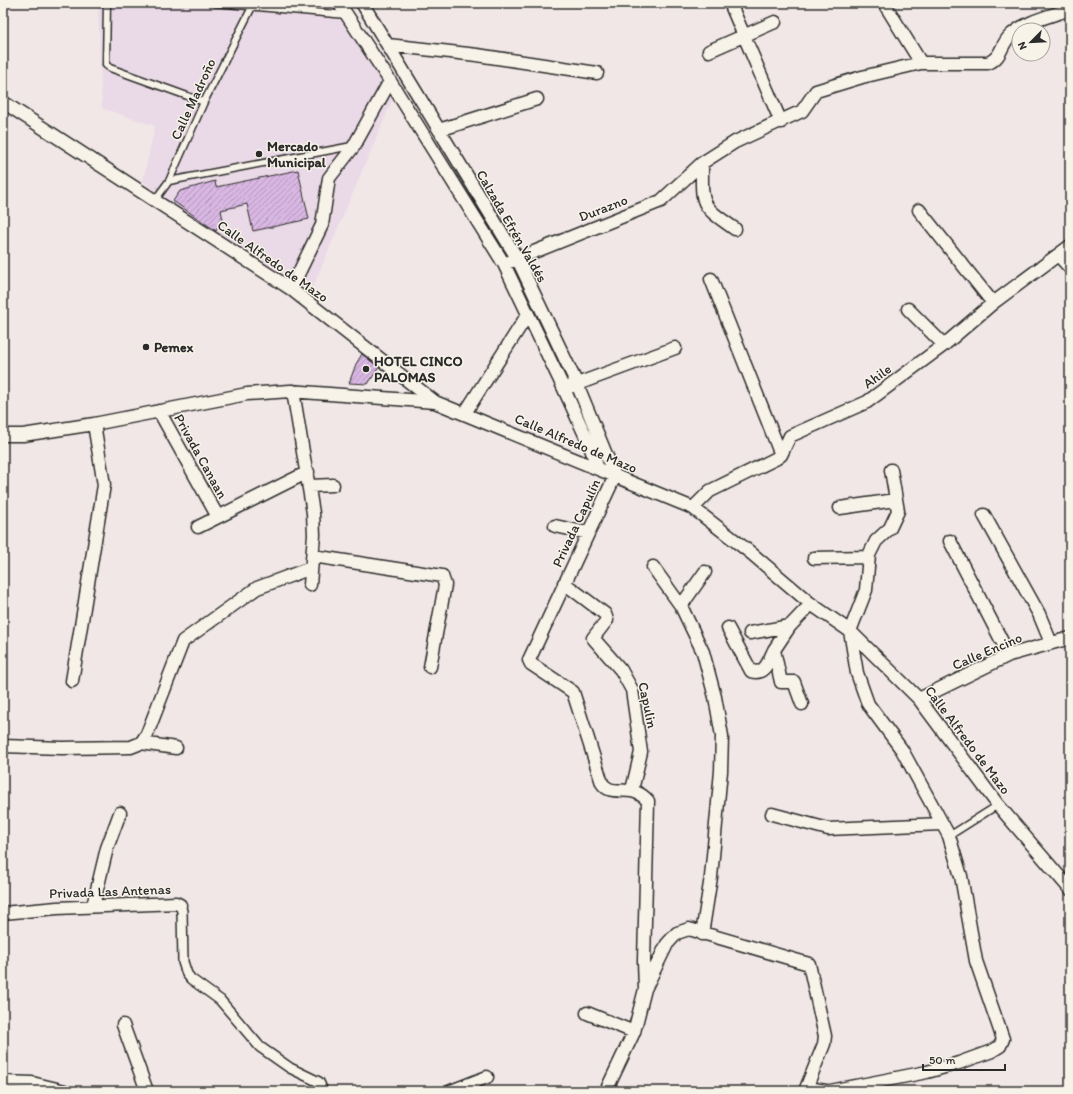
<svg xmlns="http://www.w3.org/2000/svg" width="1073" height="1094" font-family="Itim,sans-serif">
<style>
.built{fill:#ead9e6}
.building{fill:url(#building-hatch);stroke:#2b2b2b}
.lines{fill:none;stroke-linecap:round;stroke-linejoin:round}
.service-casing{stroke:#2b2b2b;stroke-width:9}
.pedestrian-casing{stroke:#2b2b2b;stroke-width:12}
.minor-casing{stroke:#2b2b2b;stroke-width:15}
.service{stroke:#f7f3e8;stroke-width:6}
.pedestrian{stroke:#f7f3e8;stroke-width:9}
.minor{stroke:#f7f3e8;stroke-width:12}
.poi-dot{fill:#2b2b2b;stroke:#f7f3e8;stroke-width:1.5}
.labels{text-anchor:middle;stroke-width:3;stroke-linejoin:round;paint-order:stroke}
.street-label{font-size:14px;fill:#2b2b2b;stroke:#f7f3e8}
.poi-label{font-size:14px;font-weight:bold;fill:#2b2b2b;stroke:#f7f3e8;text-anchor:start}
</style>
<defs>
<pattern id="building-hatch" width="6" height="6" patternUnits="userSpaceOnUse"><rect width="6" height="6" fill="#d9b7e3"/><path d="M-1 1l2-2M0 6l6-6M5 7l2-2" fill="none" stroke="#b095b8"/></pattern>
</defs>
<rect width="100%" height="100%" fill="#f1e7e7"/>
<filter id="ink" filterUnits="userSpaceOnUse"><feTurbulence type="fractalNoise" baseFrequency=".025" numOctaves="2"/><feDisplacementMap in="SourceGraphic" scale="8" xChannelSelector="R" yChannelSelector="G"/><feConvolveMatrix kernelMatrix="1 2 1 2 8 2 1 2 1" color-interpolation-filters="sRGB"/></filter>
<g filter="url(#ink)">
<path class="built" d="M98 3H332L394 96 309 296 168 203 143 181 155 126 102 108Z"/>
<path class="building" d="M298 170 309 219 253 231 247 204 221 210 223 220 216 231 173 201 180 191 215 181 216 187Z
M362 354 379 367 368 384 349 383 356 364Z"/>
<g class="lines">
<defs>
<path id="service" d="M107 3 106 65 110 68 204 102
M215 3 346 15
M169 181 352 146
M155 200 169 181 204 102 252 7
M949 836 998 805"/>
<path id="pedestrian" d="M180 905 182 911 183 962 187 974 191 979 220 1000 260 1047 290 1068 319 1082 323 1091"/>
<path id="minor" d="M339 3 390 81 504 264 564 389 590 446 598 469
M362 3 517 258 577 384 615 476
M730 3 781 122
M884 3 921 63
M388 45 477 55 597 73
M709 51 775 22
M3 102 291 289 435 402 693 508 751 553 811 604 850 631 919 699 998 805 1070 889
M439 130 537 99
M702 163C702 206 699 204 735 229
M919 210 993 303
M1058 255 1070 268
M504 264 661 201 702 163 735 142 802 111 816 91 862 77 921 63H988C1002 58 1001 43 1011 35 1025 22 1047 17 1064 11
M711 279 781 455
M291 289 322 225 329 178 354 146 390 81
M908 309 944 345
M569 387 675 348
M293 391 313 513 314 535 310 585
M159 411 218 517
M465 413 528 314
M3 435H23L94 424 247 394 290 391 435 402
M615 476 529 660 531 664 573 692 602 783C612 799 631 781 648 801L644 961 645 989
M310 486 333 485
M693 508 710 491 777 458 781 455 790 436 867 402 944 345 993 303 1070 246
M840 508 895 500
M984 515 1039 614 1051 643
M555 526 588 533
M198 527 308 472
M950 541 1009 655
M313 556 442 576 445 585 430 667
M814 558 868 557
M653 567 681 606 703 652 715 697 722 736 721 771 711 877 702 934
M564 583 605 614 607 620 593 638 621 670 632 690 641 752 632 790
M681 606 705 572
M790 626 774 650 781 682H794L802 704
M728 628 751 671C765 676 769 660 774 650
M750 633 790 626 811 604
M72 681 104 485 94 424
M919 699 1009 655 1070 638
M141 743 176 748
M3 746 62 748 131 747 141 743 147 734 183 641 257 588 311 568
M772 814 828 829 941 824
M93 906 107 848 120 813
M3 913 57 908 176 903 180 905
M587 1013 634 1032
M123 1025 147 1091
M3 1082 32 1083 65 1091
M807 1088 826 1091
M451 1091 487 1077
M606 1091 634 1032 645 989 667 944 677 933 689 929 809 964 825 1036 824 1044 805 1091
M830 1091 927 1072 959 1063 992 1051 1000 1046 1003 1039 976 961 961 876 949 836 902 750 868 704 857 673 850 631 866 590 869 555 876 541 890 528 898 511 891 470"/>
</defs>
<use href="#service" class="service-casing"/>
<use href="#pedestrian" class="pedestrian-casing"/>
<use href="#minor" class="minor-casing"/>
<use href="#service" class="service"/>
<use href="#pedestrian" class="pedestrian"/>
<use href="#minor" class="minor"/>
</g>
</g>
<g class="poi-dot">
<circle cx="259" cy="154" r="4"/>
<circle cx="146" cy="347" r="4"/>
<circle cx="366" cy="369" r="4"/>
</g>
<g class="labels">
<g class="street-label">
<text transform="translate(193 99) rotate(-65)" y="5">Calle Madroño</text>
<text transform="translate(603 208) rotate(-21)" y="5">Durazno</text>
<text transform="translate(512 226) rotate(60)" y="5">Calzada Efrén Valdés</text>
<text transform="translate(273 261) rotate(35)" y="5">Calle Alfredo de Mazo</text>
<text transform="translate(877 376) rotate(-36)" y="5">Ahile</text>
<text transform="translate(576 443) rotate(23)" y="5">Calle Alfredo de Mazo</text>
<text transform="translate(201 456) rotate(61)" y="5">Privada Canaan</text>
<text transform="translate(576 523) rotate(-65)" y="5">Privada Capulín</text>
<text transform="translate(987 651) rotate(-23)" y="5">Calle Encino</text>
<text transform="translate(648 705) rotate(78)" y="5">Capulin</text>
<text transform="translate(968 740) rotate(53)" y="5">Calle Alfredo de Mazo</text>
<text transform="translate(110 891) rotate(-2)" y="5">Privada Las Antenas</text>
</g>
<g class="poi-label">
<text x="267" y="151">Mercado<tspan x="267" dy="16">Municipal</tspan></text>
<text x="154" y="352">Pemex</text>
<text x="374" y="366">HOTEL CINCO<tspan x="374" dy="16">PALOMAS</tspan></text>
</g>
</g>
<rect width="1073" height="1094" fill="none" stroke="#f7f3e8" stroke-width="16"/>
<rect x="8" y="8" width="1057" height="1078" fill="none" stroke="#2b2b2b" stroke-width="1.5" filter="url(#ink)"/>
<g transform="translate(1031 42) rotate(246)"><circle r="19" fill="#f7f3e8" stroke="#a5a39c"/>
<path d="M0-3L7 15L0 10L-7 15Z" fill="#2b2b2b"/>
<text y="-6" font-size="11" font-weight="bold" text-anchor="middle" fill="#2b2b2b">N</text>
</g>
<path d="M923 1064v6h82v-6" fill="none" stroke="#2b2b2b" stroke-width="2"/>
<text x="929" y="1064" font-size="12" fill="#2b2b2b" stroke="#f7f3e8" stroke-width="3" paint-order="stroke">50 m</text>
</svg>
